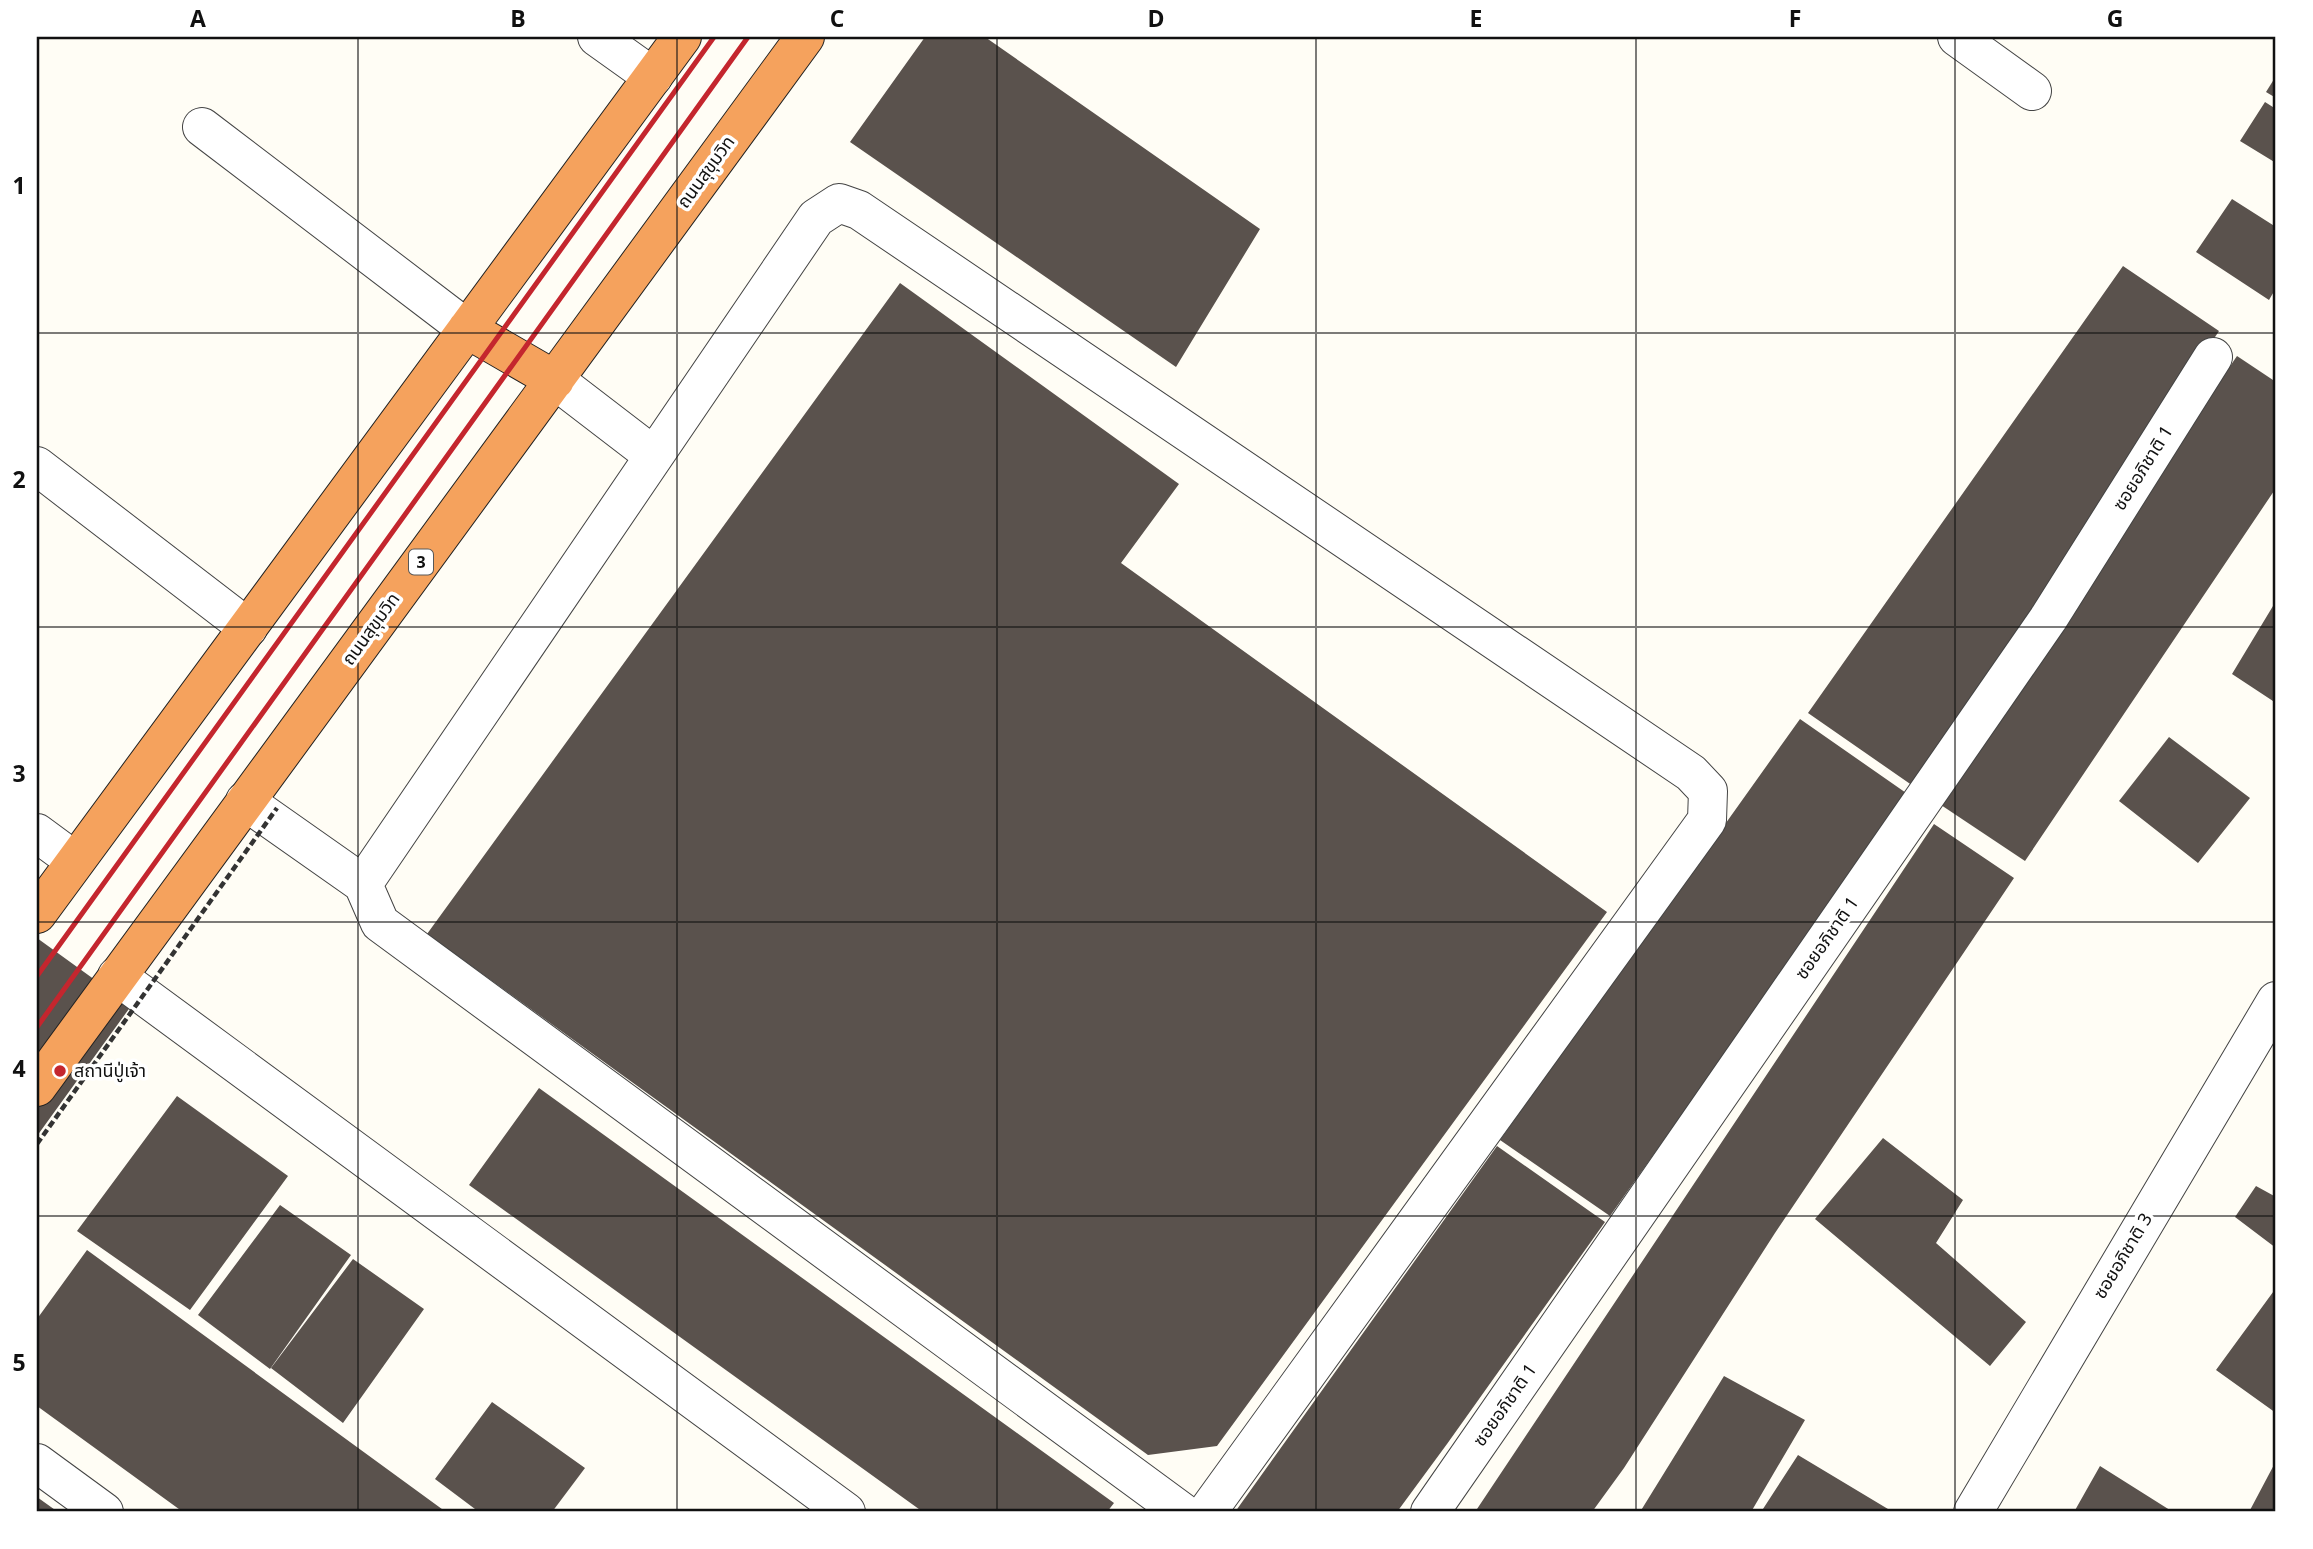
<svg xmlns="http://www.w3.org/2000/svg" width="2313" height="1549" font-family="Georgia,'Noto Sans Thai',serif">
<style>
.building{fill:#5a524d}
.lines{fill:none;stroke-linecap:round;stroke-linejoin:round}
.minor-casing{stroke:#444;stroke-width:40}
.highway-casing{stroke:#222;stroke-width:40}
.minor{stroke:#fff;stroke-width:38}
.highway{stroke:#f5a25d;stroke-width:38}
.rail{stroke:#c4262e;stroke-width:5}
.path-bridge{stroke:#333;stroke-width:4.5;stroke-dasharray:7 3.5;stroke-linecap:butt}
.grid{fill:none;stroke:#111;stroke-width:2;stroke-opacity:0.55}
.poi-dot{fill:#c4262e;stroke:#fff;stroke-width:2.5}
.labels{text-anchor:middle;stroke-width:7;stroke-linejoin:round;paint-order:stroke}
.shield{fill:#fff;stroke:#585858;stroke-width:2}
.shield-label{font-size:16px;font-weight:bold;fill:#111}
.street-label{font-size:18px;fill:#111;stroke:#fff}
.poi-label{font-size:18px;fill:#111;stroke:#fff;text-anchor:start}
.neatline{fill:none;stroke:#111;stroke-width:2.5}
.grid-label{font-size:23px;text-anchor:middle;font-weight:bold;fill:#111}
</style>
<rect width="100%" height="100%" fill="#fffdf5"/>
<path class="building" d="M925 37H985L1260 229 1176 367 850 142Z
M2276 76V98L2266 92Z
M2265 102 2276 109V163L2240 141Z
M2232 199 2276 227V288L2269 300 2196 252Z
M2123 266 2219 331 1916 788 1808 713Z
M900 283 1179 484 1121 563 1607 912 1217 1446 1148 1455 427 934Z
M2237 356 2276 382V488L2025 861 1935 801Z
M2276 601V703L2232 674Z
M1800 719 1909 795 1610 1216 1500 1140Z
M2169 737 2250 798 2198 863 2119 801Z
M1934 824 2014 878 1775 1233 1624 1468 1592 1512H1475Z
M37 938 131 1006 37 1136Z
M539 1088 1114 1503 1107 1512H923L469 1185Z
M177 1096 288 1176 190 1310 77 1231Z
M1883 1138 1963 1200 1936 1243 2026 1322 1990 1366 1815 1219Z
M1497 1146 1605 1222 1447 1444 1397 1512H1235Z
M2256 1186 2276 1197V1248L2235 1217Z
M280 1205 351 1255 270 1369 198 1315Z
M87 1250 446 1512H183L37 1406V1319Z
M353 1259 424 1309 343 1423 271 1368Z
M2276 1288V1413L2216 1370Z
M1724 1376 1805 1420 1751 1512H1640Z
M492 1402 585 1468 552 1512H479L435 1479Z
M1798 1455 1888 1509 1886 1512H1761Z
M2276 1461V1512H2249Z
M2100 1466 2173 1512H2074Z
M37 1497 58 1512H37Z"/>
<g class="lines">
<defs>
<path id="minor" d="M597 37 653 77
M1957 37 2032 91
M202 127 467 329
M555 380 654 456
M37 466 248 628
M245 801 363 884 380 923 1182 1512
M37 833 75 861
M363 884 816 218 839 203 859 210 1691 773 1708 791 1707 820 1207 1512
M117 976 846 1512
M37 1463 104 1512
M1430 1512 2048 619 2213 357
M1973 1512 2276 1001"/>
<path id="highway" d="M467 329 555 380
M37 914 682 37
M37 1087 805 37"/>
</defs>
<use href="#minor" class="minor-casing"/>
<use href="#highway" class="highway-casing"/>
<use href="#minor" class="minor"/>
<use href="#highway" class="highway"/>
<path class="rail" d="M37 976 714 37
M37 1027 748 37"/>
<path class="path-bridge" d="M37 1144 277 808"/>
</g>
<path class="grid" d="M358 37V1512M677 37V1512M997 37V1512M1316 37V1512M1636 37V1512M1955 37V1512M37 333H2276M37 627H2276M37 922H2276M37 1216H2276"/>
<circle class="poi-dot" cx="60" cy="1071" r="7"/>
<g class="labels">
<rect class="shield" x="409" y="549.5" width="24" height="25" rx="5"/>
<g class="shield-label">
<text x="421" y="568">3</text>
</g>
<g class="street-label">
<text transform="translate(706 172) rotate(-54)" y="6">ถนนสุขุมวิท</text>
<text transform="translate(2143 468) rotate(-58)" y="6">ซอยอภิชาติ 1</text>
<text transform="translate(371 629) rotate(-54)" y="6">ถนนสุขุมวิท</text>
<text transform="translate(1827 938) rotate(-55)" y="6">ซอยอภิชาติ 1</text>
<text transform="translate(2123 1256) rotate(-59)" y="6">ซอยอภิชาติ 3</text>
<text transform="translate(1505 1405) rotate(-55)" y="6">ซอยอภิชาติ 1</text>
</g>
<g class="poi-label">
<text x="74" y="1077">สถานีปู่เจ้า</text>
</g>
</g>
<rect width="2313" height="1549" fill="none" stroke="#ffffff" stroke-width="77"/>
<rect x="38" y="38" width="2236" height="1472" class="neatline"/>
<g class="grid-label">
<text x="198" y="27">A</text>
<text x="518" y="27">B</text>
<text x="837" y="27">C</text>
<text x="1156" y="27">D</text>
<text x="1476" y="27">E</text>
<text x="1795" y="27">F</text>
<text x="2115" y="27">G</text>
<text x="19" y="194">1</text>
<text x="19" y="488">2</text>
<text x="19" y="782">3</text>
<text x="19" y="1077">4</text>
<text x="19" y="1371">5</text>
</g>
</svg>
